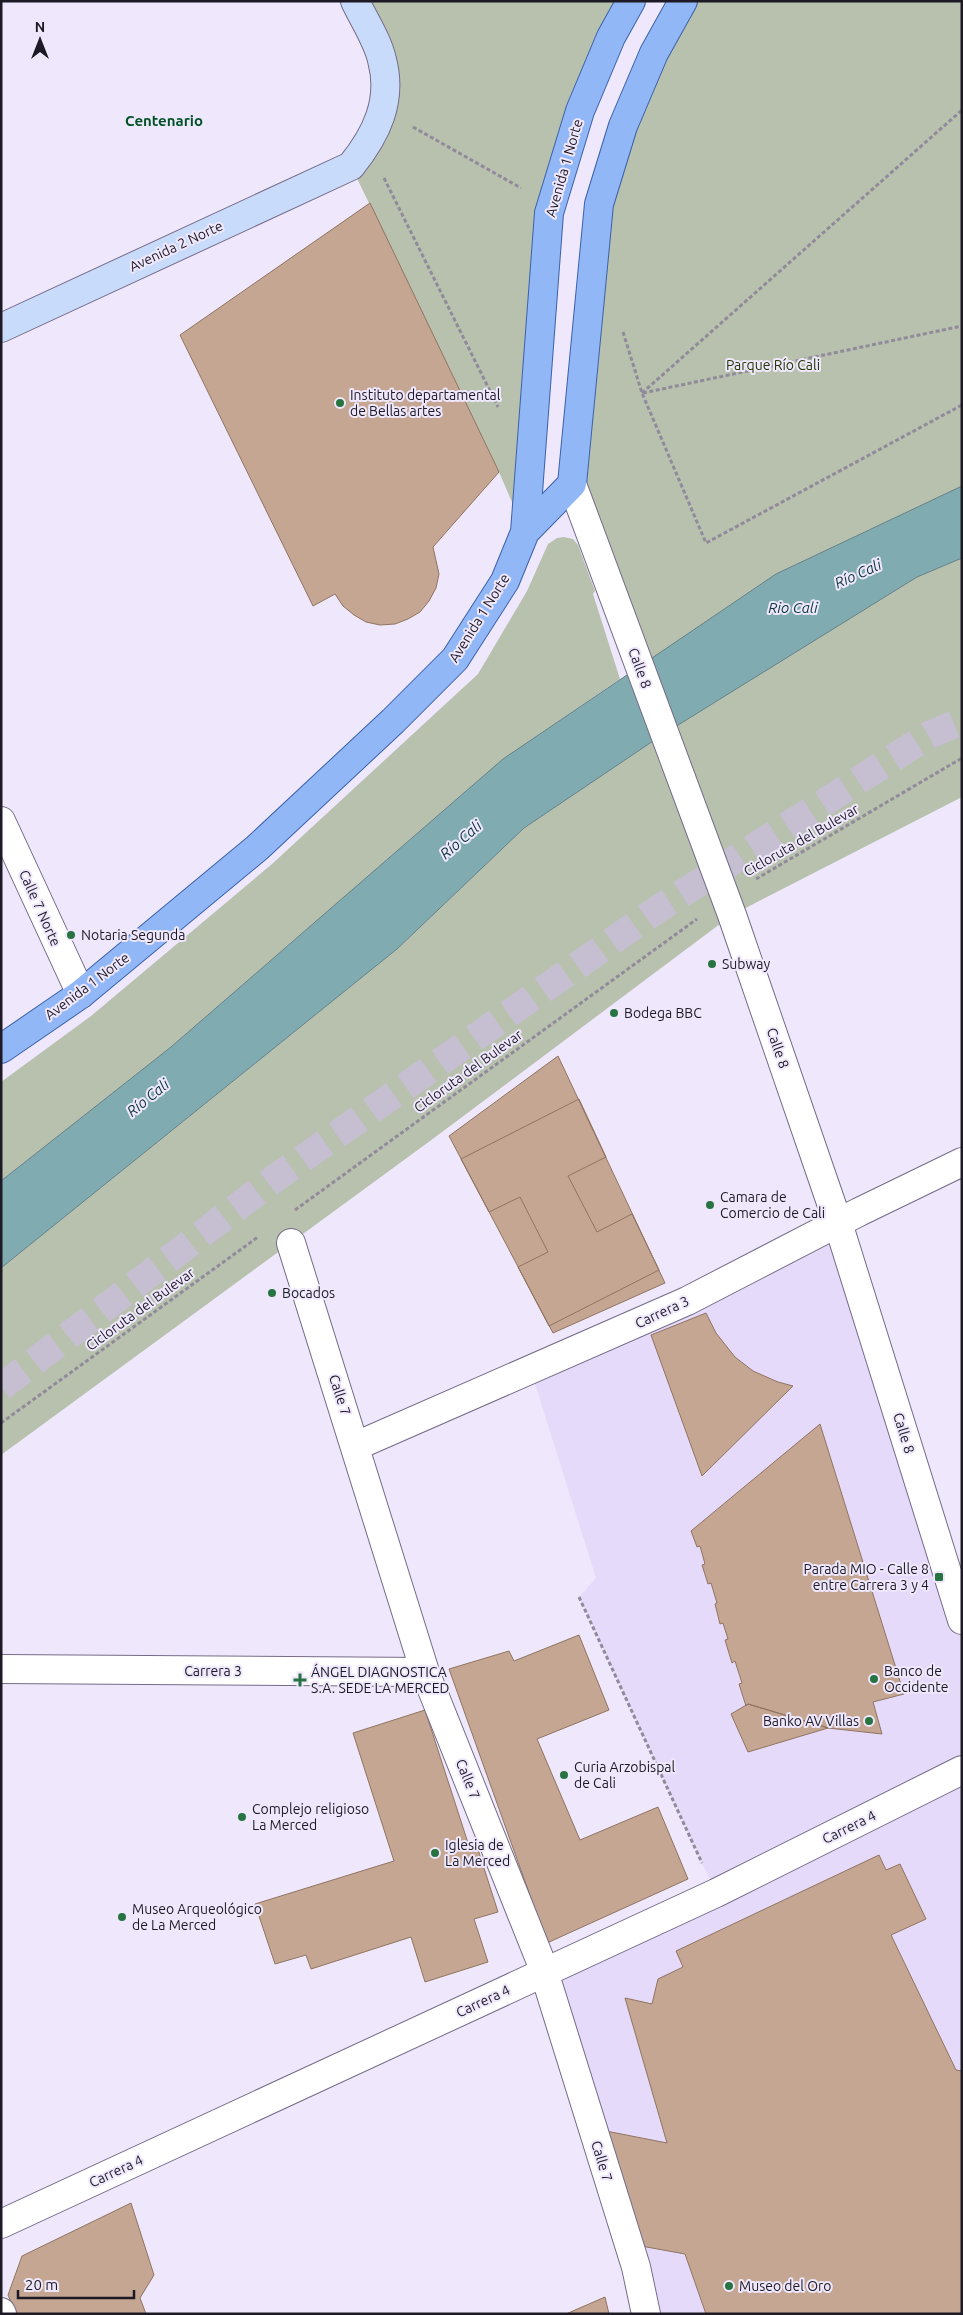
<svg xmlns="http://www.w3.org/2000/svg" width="963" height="2315" font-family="Ubuntu,sans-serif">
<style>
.built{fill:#e5dafa}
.green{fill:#b8c1ae}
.water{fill:#80abb0;stroke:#638086}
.building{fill:#c4a692;stroke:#907461}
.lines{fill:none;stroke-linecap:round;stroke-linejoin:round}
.primary-tunnel{stroke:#c5bfd1;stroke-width:28;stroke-dasharray:28 14;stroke-linecap:butt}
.minor-casing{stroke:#756b87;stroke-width:30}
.tertiary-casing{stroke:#756b87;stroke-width:30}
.secondary-casing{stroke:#756b87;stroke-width:30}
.primary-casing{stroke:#3b61a9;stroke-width:30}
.path{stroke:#908a9a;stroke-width:3;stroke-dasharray:4 2.5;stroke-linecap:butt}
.minor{stroke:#fff;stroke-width:28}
.tertiary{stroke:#fff;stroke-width:28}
.secondary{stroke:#c9dbfa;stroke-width:28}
.primary{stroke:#92b7f6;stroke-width:28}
.poi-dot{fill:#277342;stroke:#efe8fc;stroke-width:2}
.labels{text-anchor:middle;stroke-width:4;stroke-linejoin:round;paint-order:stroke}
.street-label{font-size:14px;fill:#1e1a25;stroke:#efe8fc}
.park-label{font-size:14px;fill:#243704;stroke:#efe8fc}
.poi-label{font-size:14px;fill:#1e1a25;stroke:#efe8fc;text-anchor:start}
.neighbourhood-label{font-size:15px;font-weight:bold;fill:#035227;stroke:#efe8fc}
.water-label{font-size:15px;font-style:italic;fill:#0d373c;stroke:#efe8fc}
</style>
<rect width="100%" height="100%" fill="#efe8fc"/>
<path class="built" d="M838 1223 962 1620V2314H646L548 1985 716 1893 579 1597 596 1578 531 1371Z"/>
<path class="green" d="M355 1H631L553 196 525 532 499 472 351 166 384 112Z
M683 1H962V486L776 574 641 666 572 484 597 221Z
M564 537 573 539 578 545 595 591 593 594 620 679 503 759 171 1047 1 1181V1082L91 1016 272 864 478 674 527 591 548 544 557 538Z
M962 558V797L732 915 430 1141 1 1455V1268L397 949 524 828 662 735 917 577Z"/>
<path class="water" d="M962 486V558L917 577 662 735 524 828 397 949 1 1268V1181L171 1047 503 759 776 574Z"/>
<path class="building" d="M370 203 499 472 433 547 439 574 436 588 429 601 420 612 408 619 395 624 380 625 366 622 354 615 343 606 335 594 313 606 180 335Z
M558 1056 665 1283 553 1333 449 1136Z
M579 1099 606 1157 568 1176 597 1232 632 1214 659 1270 549 1326 518 1267 548 1252 520 1197 489 1212 461 1159Z
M706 1313 716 1333 735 1357 753 1371 778 1382 793 1386 702 1476 651 1335Z
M820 1424 904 1694 873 1702 882 1734 828 1728 748 1704 746 1706 739 1684 742 1683 735 1661 732 1663 725 1640 728 1639 723 1623 720 1624 715 1604 717 1603 711 1583 708 1584 702 1565 705 1564 700 1546 697 1547 691 1531Z
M579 1635 609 1710 537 1739 580 1840 658 1807 688 1879 547 1943 449 1669 509 1651 514 1661Z
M748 1704 828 1728 748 1752 731 1714Z
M425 1710 469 1846 476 1843 498 1912 474 1919 488 1962 425 1982 411 1937 311 1969 306 1955 275 1964 255 1904 394 1861 353 1733Z
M879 1855 886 1870 900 1864 926 1919 891 1935 956 2070 962 2071V2314H706L685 2254 641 2246 606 2131 667 2143 625 1998 652 2004 658 1979 683 1967 676 1951Z
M131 2203 154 2275 140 2298 146 2314H16L8 2295 22 2256Z
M605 2297 609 2314H566Z"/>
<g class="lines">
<path class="primary-tunnel" d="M1 1387 278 1176 658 909 929 735 962 721"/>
<defs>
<path id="minor" d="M1 821 81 994
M291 1243 425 1672 541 1962 636 2267 646 2314
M356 1446 687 1301 859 1212 962 1162
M1 1669 425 1672
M1 2312 2 2314"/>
<path id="tertiary" d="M572 484 732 915 838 1223 962 1620
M1 2224 716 1893 962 1770"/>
<path id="secondary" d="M1 328 351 166C376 135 393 101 382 60 378 41 364 20 355 1"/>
<path id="primary" d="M525 532 572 484 599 204 623 126 654 53 683 1
M1 1049 81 994 257 848 393 721 455 659 505 581 525 532 549 213 580 111 611 37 631 1"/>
</defs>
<use href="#minor" class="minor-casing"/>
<use href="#tertiary" class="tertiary-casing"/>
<use href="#secondary" class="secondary-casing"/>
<use href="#primary" class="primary-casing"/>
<path class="path" d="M413 127 521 188
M384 178 498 407
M623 332 642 393 706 543 962 405
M642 393 962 110
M643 393 962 326
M756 879 962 758
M295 1210 697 919
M1 1423 258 1237
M579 1597 702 1863"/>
<use href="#minor" class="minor"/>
<use href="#tertiary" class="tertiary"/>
<use href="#secondary" class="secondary"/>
<use href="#primary" class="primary"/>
</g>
<g class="poi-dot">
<circle cx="340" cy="403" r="5"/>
<circle cx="71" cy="935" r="5"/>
<circle cx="712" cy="964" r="5"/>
<circle cx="614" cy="1013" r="5"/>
<circle cx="710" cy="1205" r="5"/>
<circle cx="272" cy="1293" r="5"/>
<rect x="934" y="1572" width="10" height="10" rx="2.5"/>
<circle cx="874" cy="1679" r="5"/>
<path d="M297.5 1672.5h5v5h5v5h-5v5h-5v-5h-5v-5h5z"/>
<circle cx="869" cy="1721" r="5"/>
<circle cx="564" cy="1775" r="5"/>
<circle cx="242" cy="1817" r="5"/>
<circle cx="435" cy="1853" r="5"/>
<circle cx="122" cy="1917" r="5"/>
<circle cx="729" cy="2286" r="5"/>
</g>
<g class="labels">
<g class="street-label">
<text transform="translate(564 168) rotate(-74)" y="5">Avenida 1 Norte</text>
<text transform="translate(176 246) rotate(-25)" y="5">Avenida 2 Norte</text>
<text transform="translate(479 618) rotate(-58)" y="5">Avenida 1 Norte</text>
<text transform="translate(640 668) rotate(70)" y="5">Calle 8</text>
<text transform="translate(801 840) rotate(-30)" y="5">Cicloruta del Bulevar</text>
<text transform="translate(40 908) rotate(66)" y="5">Calle 7 Norte</text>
<text transform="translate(87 986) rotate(-37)" y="5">Avenida 1 Norte</text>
<text transform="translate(778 1048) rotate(71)" y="5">Calle 8</text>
<text transform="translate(468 1071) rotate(-36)" y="5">Cicloruta del Bulevar</text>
<text transform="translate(140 1309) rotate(-36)" y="5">Cicloruta del Bulevar</text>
<text transform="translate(662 1312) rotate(-25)" y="5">Carrera 3</text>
<text transform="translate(340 1395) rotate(72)" y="5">Calle 7</text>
<text transform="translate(904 1433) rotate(73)" y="5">Calle 8</text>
<text x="213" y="1676">Carrera 3</text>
<text transform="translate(468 1779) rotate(68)" y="5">Calle 7</text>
<text transform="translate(849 1827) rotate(-26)" y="5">Carrera 4</text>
<text transform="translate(483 2001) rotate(-25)" y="5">Carrera 4</text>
<text transform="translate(602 2161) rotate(73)" y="5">Calle 7</text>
<text transform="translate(116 2171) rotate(-25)" y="5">Carrera 4</text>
</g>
<g class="park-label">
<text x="773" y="370">Parque Río Cali</text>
</g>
<g class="poi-label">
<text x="350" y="400">Instituto departamental<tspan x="350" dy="16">de Bellas artes</tspan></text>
<text x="81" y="940">Notaria Segunda</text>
<text x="722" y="969">Subway</text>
<text x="624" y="1018">Bodega BBC</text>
<text x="720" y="1202">Camara de<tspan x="720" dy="16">Comercio de Cali</tspan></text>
<text x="282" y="1298">Bocados</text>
<text x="929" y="1574" text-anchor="end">Parada MIO - Calle 8<tspan x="929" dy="16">entre Carrera 3 y 4</tspan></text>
<text x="884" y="1676">Banco de<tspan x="884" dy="16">Occidente</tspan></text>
<text x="311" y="1677">ÁNGEL DIAGNOSTICA<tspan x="311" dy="16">S.A. SEDE LA MERCED</tspan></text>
<text x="859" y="1726" text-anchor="end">Banko AV Villas</text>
<text x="574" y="1772">Curia Arzobispal<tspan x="574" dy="16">de Cali</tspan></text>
<text x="252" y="1814">Complejo religioso<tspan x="252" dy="16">La Merced</tspan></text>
<text x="445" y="1850">Iglesia de<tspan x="445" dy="16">La Merced</tspan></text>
<text x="132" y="1914">Museo Arqueológico<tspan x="132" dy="16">de La Merced</tspan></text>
<text x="739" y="2291">Museo del Oro</text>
</g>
<g class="neighbourhood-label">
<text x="164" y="126">Centenario</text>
</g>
<g class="water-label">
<text transform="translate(858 574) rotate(-24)" y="5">Río Cali</text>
<text x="793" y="613">Rio Cali</text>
<text transform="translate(461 840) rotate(-41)" y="5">Río Cali</text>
<text transform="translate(148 1098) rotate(-39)" y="5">Río Cali</text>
</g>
</g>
<rect width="963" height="2315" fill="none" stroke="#1e1a25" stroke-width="5"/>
<g transform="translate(40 40)" stroke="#efe8fc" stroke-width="4" paint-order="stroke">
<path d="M0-4L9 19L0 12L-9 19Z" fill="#1e1a25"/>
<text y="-8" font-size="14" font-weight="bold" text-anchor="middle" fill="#1e1a25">N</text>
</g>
<path d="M18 2290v8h116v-8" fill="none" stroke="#1e1a25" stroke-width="2.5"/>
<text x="25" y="2290" font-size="15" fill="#1e1a25" stroke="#efe8fc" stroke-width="4" paint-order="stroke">20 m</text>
</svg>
